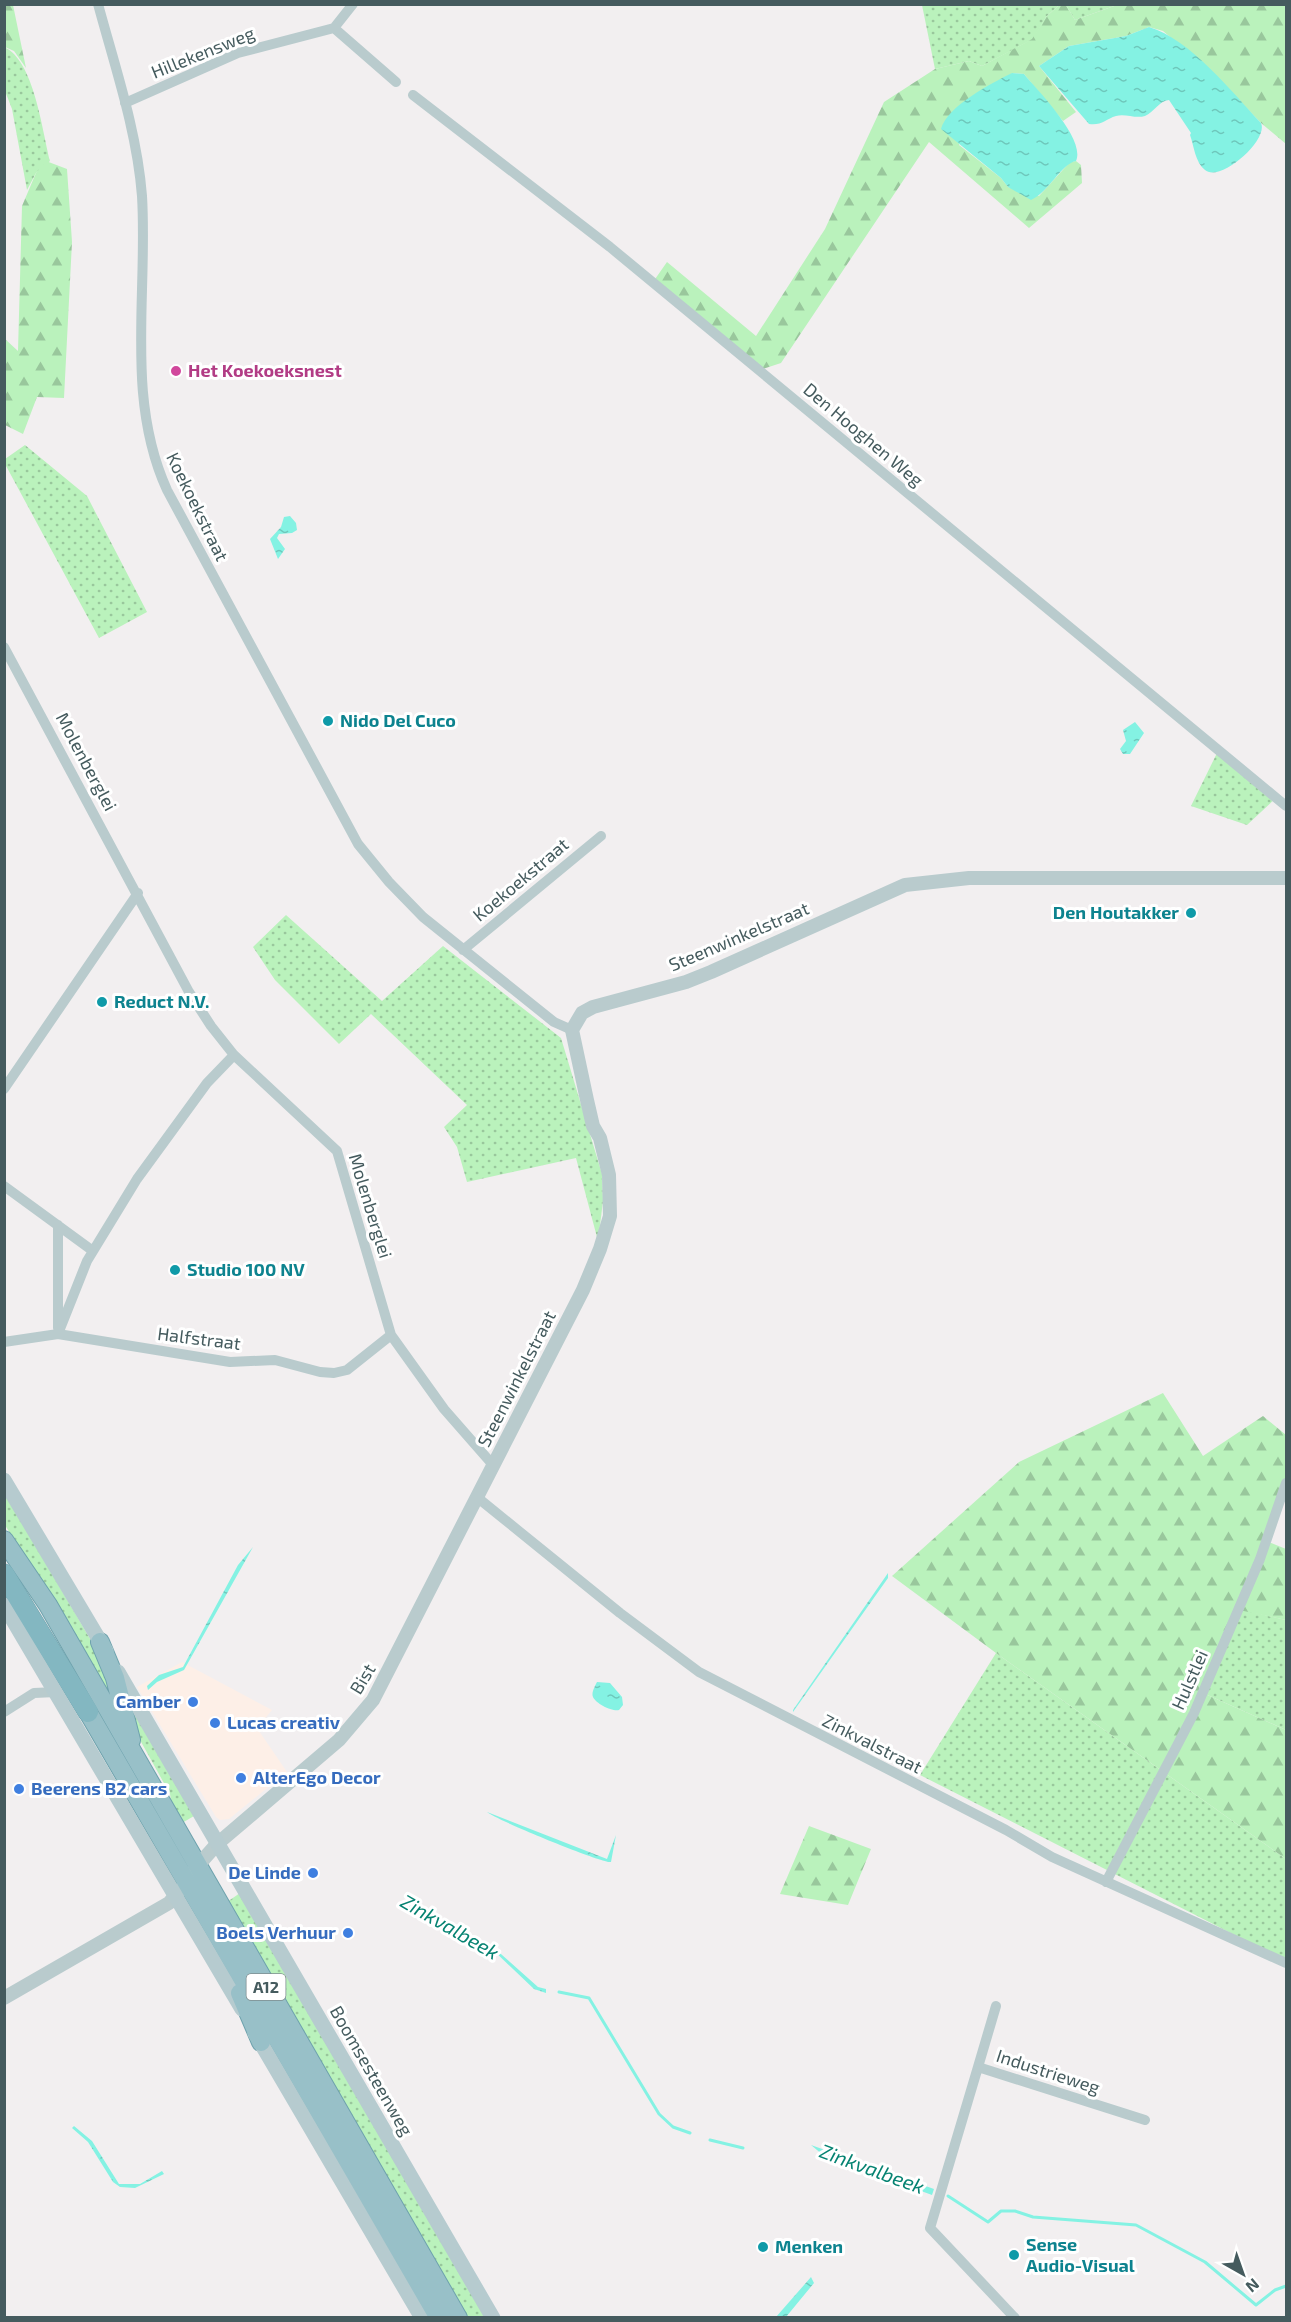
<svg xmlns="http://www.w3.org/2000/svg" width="1291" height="2322" font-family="'Exo 2',sans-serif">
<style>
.commercial{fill:#fdefe7}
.grass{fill:url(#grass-dots)}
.forest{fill:url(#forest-firs)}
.water{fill:url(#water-ripples)}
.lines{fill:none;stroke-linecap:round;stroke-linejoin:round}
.stream{stroke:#84f2e3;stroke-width:3}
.trunk-casing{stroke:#6ea2ad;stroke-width:20}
.motorway-casing{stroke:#6ea2ad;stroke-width:21}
.minor{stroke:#b9cbcd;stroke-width:10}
.tertiary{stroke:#b9cbcd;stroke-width:14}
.secondary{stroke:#b6cbcf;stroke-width:15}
.trunk{stroke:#98c0c8;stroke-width:18}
.motorway{stroke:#83b7c1;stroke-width:20}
.hotel-dot{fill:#d1479c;stroke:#fff;stroke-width:2}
.culture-dot{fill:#0f9aa8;stroke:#fff;stroke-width:2}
.shop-dot{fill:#3f7fe0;stroke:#fff;stroke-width:2}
.labels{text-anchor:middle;stroke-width:6;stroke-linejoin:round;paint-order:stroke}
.shield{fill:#fff;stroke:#7d8c8e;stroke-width:1.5}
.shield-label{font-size:16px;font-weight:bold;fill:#455b5e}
.street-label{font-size:18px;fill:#455b5e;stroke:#fff}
.hotel-label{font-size:18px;font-weight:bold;fill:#b23c85;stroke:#fff;text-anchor:start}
.culture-label{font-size:18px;font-weight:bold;fill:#0d838f;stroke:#fff;text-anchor:start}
.shop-label{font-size:18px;font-weight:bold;fill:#366cbe;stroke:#fff;text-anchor:end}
.water-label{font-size:20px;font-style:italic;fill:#068372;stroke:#fff}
</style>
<defs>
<pattern id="grass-dots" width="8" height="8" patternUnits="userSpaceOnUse" patternTransform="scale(1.5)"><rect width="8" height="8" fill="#baf2bc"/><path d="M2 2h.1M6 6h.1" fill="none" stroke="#99c79c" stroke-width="1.8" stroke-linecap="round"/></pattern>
<pattern id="forest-firs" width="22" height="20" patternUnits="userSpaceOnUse" patternTransform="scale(1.5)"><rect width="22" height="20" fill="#baf2bc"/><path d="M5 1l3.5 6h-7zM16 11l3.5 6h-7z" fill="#99c79c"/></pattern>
<pattern id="water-ripples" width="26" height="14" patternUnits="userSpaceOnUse" patternTransform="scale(1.5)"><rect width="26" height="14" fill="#84f2e3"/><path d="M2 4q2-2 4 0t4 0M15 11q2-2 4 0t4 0" fill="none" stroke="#6ec7bb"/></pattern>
</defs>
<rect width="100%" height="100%" fill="#f2eff0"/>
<path class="commercial" d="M182 1662 272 1710 257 1728 287 1772 229 1819 220 1820 216 1817 137 1687Z"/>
<path class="grass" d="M922 5H1059L1046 17 1033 39 982 66 969 61 935 69Z
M1066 5H1117L1075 20Z
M4 47C34 60 42 130 50 161L36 173 27 190 12 109 5 91Z
M25 445 87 496 147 612 99 638 5 464V459Z
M1218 751 1276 798 1247 825 1191 806Z
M286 915 382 1001 443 946 561 1038 602 1174 603 1201 598 1241 576 1158 467 1182 457 1147 444 1127 467 1105 371 1014 339 1044 275 980 253 947Z
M4 1492 106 1666 120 1716 5 1525Z
M1239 1609 1286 1620V1730L1203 1693Z
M996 1653 1286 1859V1961L920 1775Z
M128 1703 194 1816 182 1823 172 1807 170 1794 135 1731Z
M240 1893 487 2317H464L358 2125 227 1902Z"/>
<path class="forest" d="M5 4 13 5 26 68 14 51 5 47Z
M1059 5H1066L1075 20 1117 5H1286V144L1261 123 1217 77 1163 31 1149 27 1126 36 1069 46 1039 66 1076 112 1063 121 1024 74 1013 73 974 95 959 145 1001 178 1008 187 1039 196 1070 162 1076 161 1081 165 1082 183 1029 228 929 142 781 363 760 370 653 282 667 262 756 336 825 229 884 102 935 69 969 61 982 66 1032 39 1046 17Z
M46 161 67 169 72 242 64 398 37 397 23 434 5 425V339L18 351 22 206 36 173Z
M1163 1393 1203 1456 1263 1416 1286 1435V1483L1266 1541 1286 1549V1620L1239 1610 1203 1693 1286 1730V1859L996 1653 892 1576 1019 1462Z
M809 1826 871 1849 848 1905 780 1894Z"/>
<path class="water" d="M1149 27C1190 39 1232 92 1261 123 1269 140 1220 183 1205 170 1195 162 1194 146 1190 135L1191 133 1169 100C1159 101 1154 112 1145 116 1135 119 1125 113 1116 116 1106 119 1101 126 1089 124L1039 66 1069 46 1126 36Z
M1012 73 1024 74C1038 91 1086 139 1076 161 1061 164 1049 192 1031 200L1008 187 1001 178 941 129C947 106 992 83 1012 73Z
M290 516 296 523 297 530 292 533 279 534 277 538 285 549 278 559 270 539 281 527 284 517Z
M1135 722 1144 733 1130 754H1123L1120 749 1126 741 1123 730Z
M253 1547 184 1670 157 1682 148 1690 147 1686 159 1675 183 1667 238 1565Z
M888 1573V1578L793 1712V1710Z
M597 1682 610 1683 622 1697 623 1705 619 1710C613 1712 596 1704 593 1697 591 1693 595 1686 597 1682Z
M487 1812 607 1859 616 1835 611 1862C604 1864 494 1819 487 1812Z
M424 1914 493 1947 538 1987 546 1989V1993L534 1989 492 1949 423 1917Z
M74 2126 92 2141 119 2184H140L162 2171 164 2174 135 2188 120 2187 113 2182 88 2142 72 2128Z
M811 2145 934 2189 932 2195 823 2155Z
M811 2277 814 2283 786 2317H776Z"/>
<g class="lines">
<path class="stream" d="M406 1904 426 1916
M559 1992 589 1998 659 2114 673 2127 690 2133
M710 2140 743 2148
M948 2196 988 2222 1001 2211H1015L1033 2217 1136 2225 1205 2262 1256 2305 1275 2290 1286 2286"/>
<defs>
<path id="trunk" d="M4 1540 48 1605 458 2318
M100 1642 115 1678 131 1740
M88 1712 439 2318
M240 1993 261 2042"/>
<path id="motorway" d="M4 1574 88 1712"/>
</defs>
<use href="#trunk" class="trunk-casing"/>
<use href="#motorway" class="motorway-casing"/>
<path class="minor" d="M98 4C115 67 137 131 142 196 148 295 125 398 167 490L358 844 389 882 423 917 554 1022 572 1030
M334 28 396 82
M413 95 610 247 1286 806
M125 103 238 53 334 28 353 4
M4 647 189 992 211 1026 234 1055 337 1151 391 1335 444 1409 493 1465
M463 950 601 836
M4 1089 138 893
M4 1186 93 1251
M58 1328V1225
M58 1334 87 1261 137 1179 207 1083 234 1055
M4 1342 58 1334 230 1362 275 1360 320 1372 334 1373 347 1370 391 1335
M478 1498 620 1613 699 1672 1006 1830 1052 1857 1286 1963
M4 1712 34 1693 56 1692
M1106 1882 1194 1713 1260 1559 1286 1483
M978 2067 996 2006
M1015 2318 930 2228 978 2067 1145 2120"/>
<path class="tertiary" d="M193 1871 217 1844 339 1740 373 1700 583 1290 600 1249 610 1216 609 1175 600 1138 593 1126 587 1100 572 1030 582 1013 593 1007 686 982 711 972 905 885 969 878H1286
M4 1998 169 1903 181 1889"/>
<path class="secondary" d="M4 1480 106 1651
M4 1605 242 2009
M118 1672 493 2318
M255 2033 422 2318"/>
<use href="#trunk" class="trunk"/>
<use href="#motorway" class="motorway"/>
</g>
<circle class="hotel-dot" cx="176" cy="371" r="6"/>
<g class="culture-dot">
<circle cx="328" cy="721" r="6"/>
<circle cx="1191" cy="913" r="6"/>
<circle cx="102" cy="1002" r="6"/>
<circle cx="175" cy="1270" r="6"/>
<circle cx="763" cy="2247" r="6"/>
<circle cx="1014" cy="2255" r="6"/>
</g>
<g class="shop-dot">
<circle cx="193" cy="1702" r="6"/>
<circle cx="215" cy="1723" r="6"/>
<circle cx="241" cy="1778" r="6"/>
<circle cx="19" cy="1789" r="6"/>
<circle cx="313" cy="1873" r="6"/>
<circle cx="348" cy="1933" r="6"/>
</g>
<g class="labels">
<rect class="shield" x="246.5" y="1974" width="39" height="26" rx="4.5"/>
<g class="shield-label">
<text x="266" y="1993">A12</text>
</g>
<g class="street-label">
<text transform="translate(203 53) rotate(-22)" y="6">Hillekensweg</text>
<text transform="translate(863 435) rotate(40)" y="6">Den Hooghen Weg</text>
<text transform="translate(197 507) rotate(64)" y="6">Koekoekstraat</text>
<text transform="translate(86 762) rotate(62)" y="6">Molenberglei</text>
<text transform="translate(521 880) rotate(-40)" y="6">Koekoekstraat</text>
<text transform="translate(739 937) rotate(-23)" y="6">Steenwinkelstraat</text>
<text transform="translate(370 1206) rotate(73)" y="6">Molenberglei</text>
<text transform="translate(199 1339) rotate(7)" y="6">Halfstraat</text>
<text transform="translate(517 1379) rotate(-63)" y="6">Steenwinkelstraat</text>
<text transform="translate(363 1679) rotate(-59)" y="6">Bist</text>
<text transform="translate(1190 1680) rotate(-66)" y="6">Hulstlei</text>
<text transform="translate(872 1744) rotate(27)" y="6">Zinkvalstraat</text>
<text transform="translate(371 2071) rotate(60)" y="6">Boomsesteenweg</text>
<text transform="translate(1048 2072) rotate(18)" y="6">Industrieweg</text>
</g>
<g class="hotel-label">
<text x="188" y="377">Het Koekoeksnest</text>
</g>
<g class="culture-label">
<text x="340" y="727">Nido Del Cuco</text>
<text x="1179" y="919" text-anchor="end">Den Houtakker</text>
<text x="114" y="1008">Reduct N.V.</text>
<text x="187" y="1276">Studio 100 NV</text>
<text x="1026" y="2251">Sense<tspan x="1026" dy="21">Audio-Visual</tspan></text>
<text x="775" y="2253">Menken</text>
</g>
<g class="shop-label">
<text x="181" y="1708">Camber</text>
<text x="227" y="1729" text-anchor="start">Lucas creativ</text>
<text x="253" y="1784" text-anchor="start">AlterEgo Decor</text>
<text x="31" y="1795" text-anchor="start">Beerens B2 cars</text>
<text x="301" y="1879">De Linde</text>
<text x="336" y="1939">Boels Verhuur</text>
</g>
<g class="water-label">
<text transform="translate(450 1927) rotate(30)" y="7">Zinkvalbeek</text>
<text transform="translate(872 2169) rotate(20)" y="7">Zinkvalbeek</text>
</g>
</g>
<rect width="1291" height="2322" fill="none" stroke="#455b5e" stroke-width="12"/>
<g transform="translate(1243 2274) rotate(140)" stroke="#ffffff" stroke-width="4.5" paint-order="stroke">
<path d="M0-4.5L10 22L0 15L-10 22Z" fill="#455b5e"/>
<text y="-9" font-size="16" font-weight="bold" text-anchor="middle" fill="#455b5e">N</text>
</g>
</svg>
